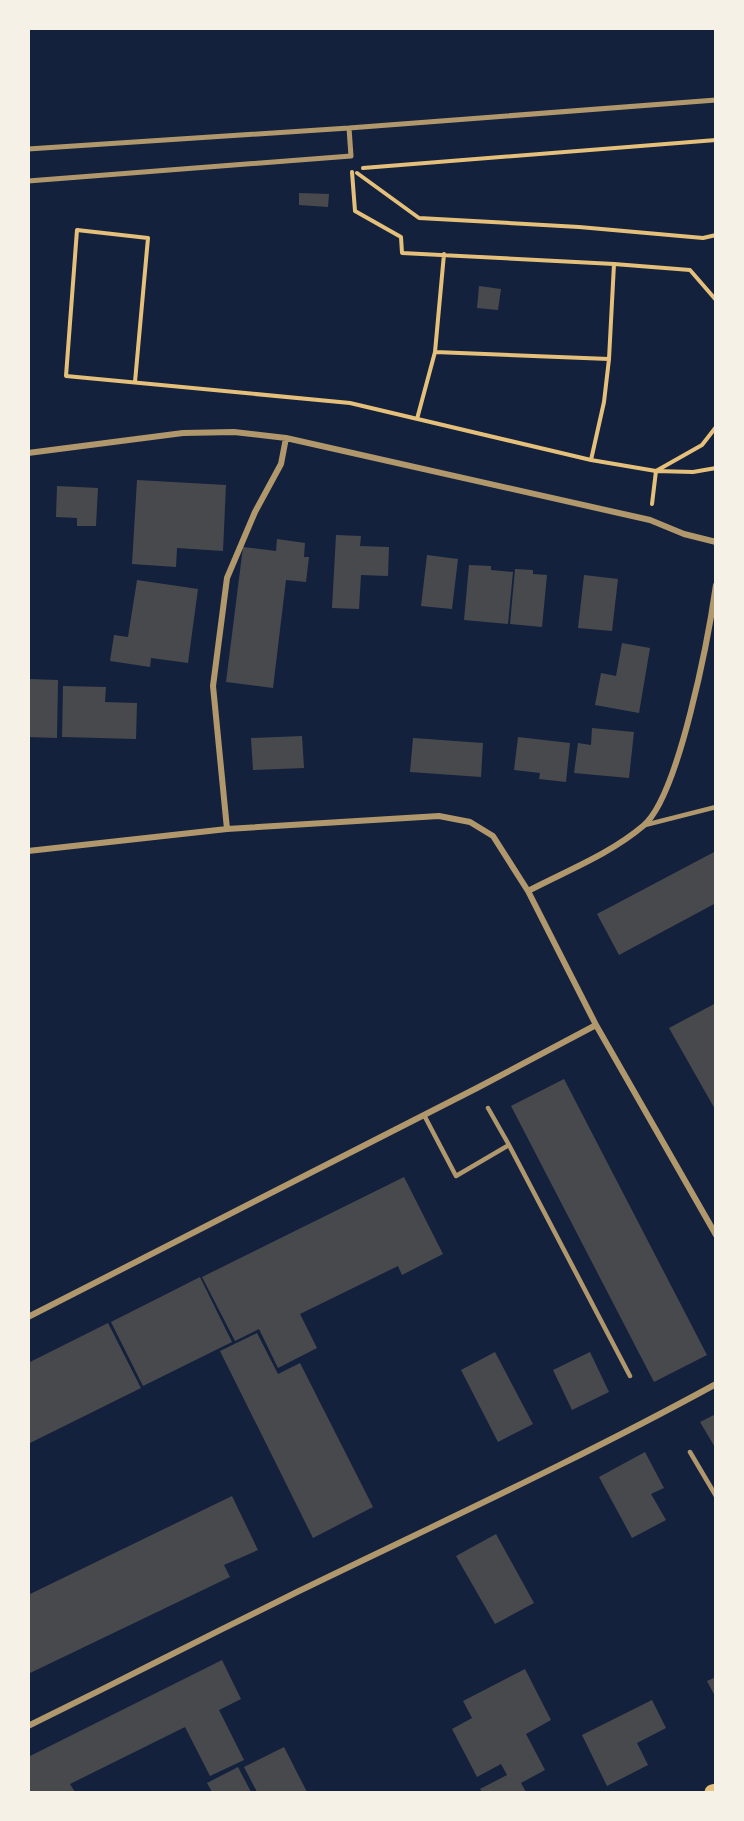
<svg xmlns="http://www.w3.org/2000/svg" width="744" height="1821" font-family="'Alegreya Sans',sans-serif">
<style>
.building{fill:#48494c}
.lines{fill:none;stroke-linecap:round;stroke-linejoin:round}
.path{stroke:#e5c07b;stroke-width:4}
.service{stroke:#b1986c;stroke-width:4.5}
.pedestrian{stroke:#b1986c;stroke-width:5}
.minor{stroke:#b1986c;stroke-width:6}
.primary{stroke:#e5c07b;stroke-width:15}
</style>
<rect width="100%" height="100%" fill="#14213d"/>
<path class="building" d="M299 193 329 194 328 207 299 205Z
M479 286 501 289 498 310 477 308Z
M137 480 226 485 223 551 177 548 176 567 132 564Z
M57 486 98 488 96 526H77V518L56 517Z
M336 535 361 536 360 546 389 547 388 576 361 575 359 609 332 608Z
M277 539 305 543 304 557H309L306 582 286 580 273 688 226 682 243 547 276 551Z
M427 555 458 559 452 609 421 606Z
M469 565 491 566V570L513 572 508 624 464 620Z
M515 569 533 570V574L547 575 542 627 510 624Z
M584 575 618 579 612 631 578 628Z
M137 580 198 589 188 663 151 658 150 667 110 661 114 635 128 637Z
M622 643 650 648 639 713 595 705 601 673 616 676Z
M28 679 58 680 57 738 28 737Z
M63 686 106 687 105 702 137 703 136 739 62 737Z
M592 728 634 732 629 778 574 773 578 743 591 745Z
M302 736 304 768 253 770 251 738Z
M518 737 570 743 566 782 539 779 540 773 514 770Z
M413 738 483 743 481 777 410 772Z
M716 851V903L619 955 597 914Z
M716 1003V1111L669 1028Z
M564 1079 707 1355 654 1382 511 1106Z
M404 1177 443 1254 402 1275 398 1266 300 1314 317 1348 278 1368 259 1329 235 1341 202 1277Z
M200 1277 232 1342 143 1386 111 1322Z
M108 1323 141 1388 28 1444V1363Z
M257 1333 278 1374 300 1363 373 1507 313 1538 220 1351Z
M495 1352 533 1424 498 1442 461 1370Z
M590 1352 609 1392 572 1410 553 1370Z
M716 1414V1449L700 1422Z
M645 1452 664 1488 651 1494 666 1520 632 1538 599 1477Z
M232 1496 258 1550 224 1565 230 1577 28 1674V1595Z
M496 1534 534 1603 495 1624 456 1556Z
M222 1660 241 1699 219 1710 244 1760 210 1776 185 1727 70 1784 75 1792H28V1757Z
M525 1669 551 1720 526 1734 545 1770 521 1783 526 1792H482L480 1789 507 1775 501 1764 477 1777 452 1729 472 1718 463 1701Z
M716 1677V1698L707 1681Z
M652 1700 666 1728 637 1743 648 1765 607 1786 582 1735Z
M284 1747 307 1792H257L244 1767Z
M238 1767 251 1792H212L207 1783Z"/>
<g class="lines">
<path class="path" d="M363 168 716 140
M352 172 355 211 401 237 402 253 614 264 690 270 716 300
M357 173 419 218 579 227 703 238 716 235
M435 352 609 359
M135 382 148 238 77 230 66 376 350 403 591 460 656 471 693 472 716 468
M417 419 435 352 444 254
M591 460 604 402 609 359 614 264
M652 504 656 471 702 445 716 427"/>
<path class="service" d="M645 825 716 807
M488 1108 509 1145
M424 1115 456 1176 509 1145 630 1376
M690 1452 716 1496"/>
<path class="pedestrian" d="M28 149 349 128 716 100
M28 181 351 156 349 128"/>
<path class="minor" d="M28 453 183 433 234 432 286 438 650 520 684 534 716 542
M227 829 213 686 227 578 255 512 281 464 286 438
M28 851 227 829 439 816 470 822 493 836 528 891 596 1025 716 1235
M528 891C566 871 610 854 643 826 679 797 709 634 716 585
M28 1317 477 1088 596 1025
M28 1726C118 1682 207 1636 297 1592 437 1524 579 1459 716 1384"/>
<path class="primary" d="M712 1792 716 1791"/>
</g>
<rect width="744" height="1821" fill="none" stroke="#f6f1e7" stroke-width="60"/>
</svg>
